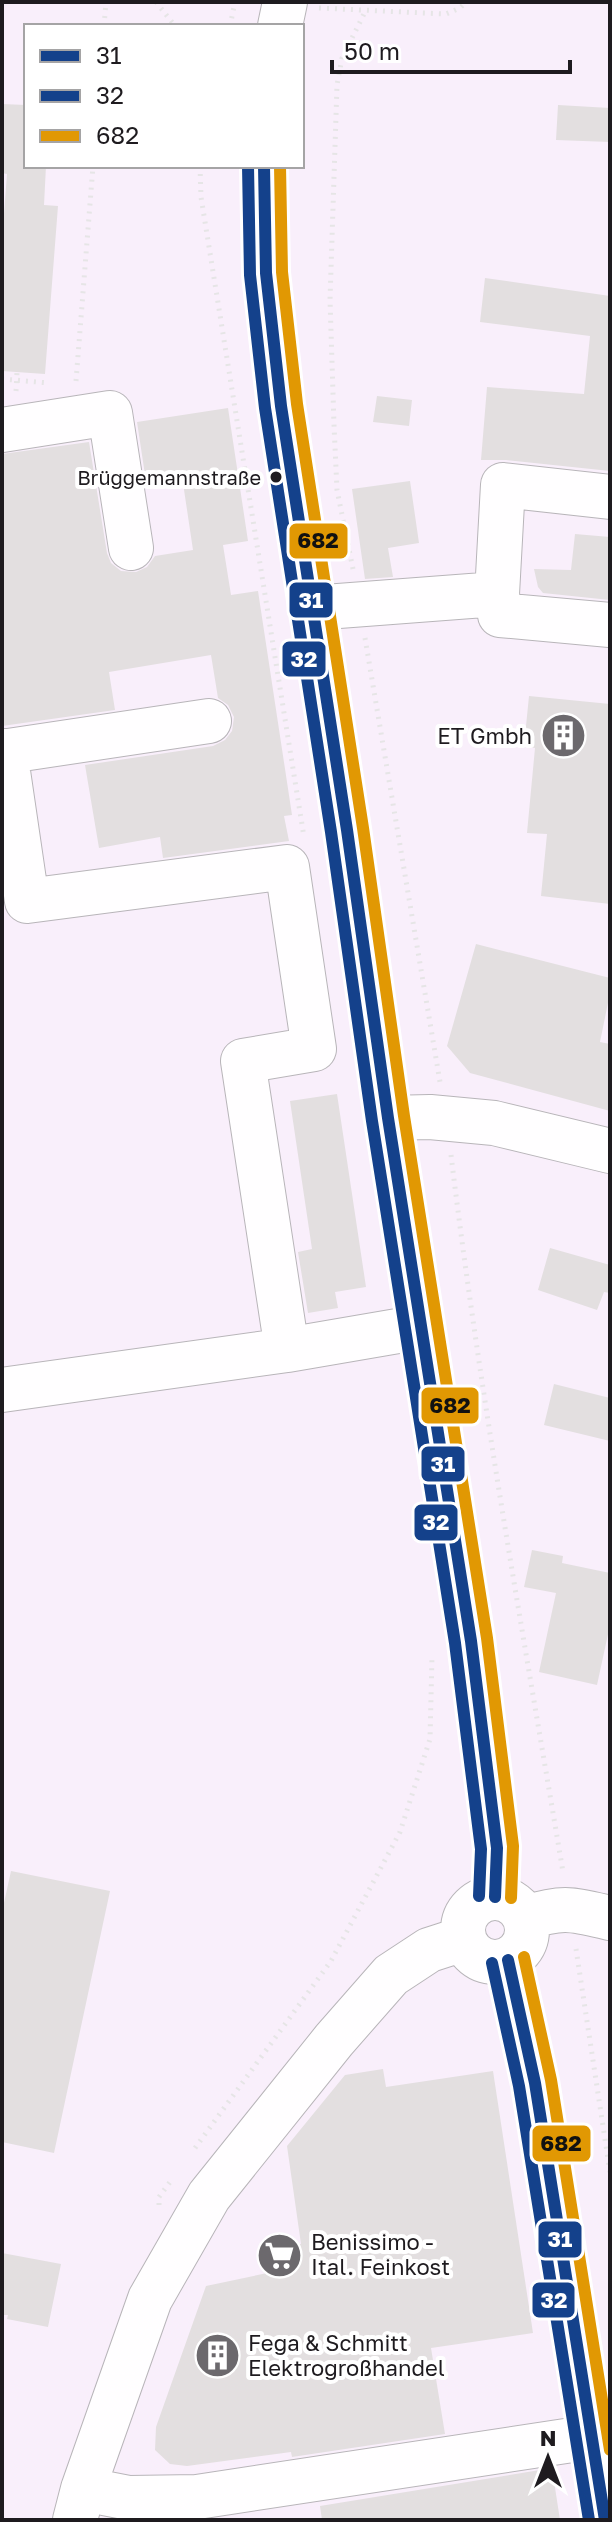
<svg xmlns="http://www.w3.org/2000/svg" width="612" height="2522" font-family="'Golos Text',sans-serif">
<style>
.built{fill:#f9effb;fill-rule:evenodd}
.building{fill:#e3dfe0}
.lines{fill:none;stroke-linecap:round;stroke-linejoin:round}
.minor-casing{stroke:#b8b5b9;stroke-width:46}
.path{stroke:#e6e5e6;stroke-width:5;stroke-dasharray:2 6;stroke-linecap:butt}
.minor{stroke:#fffeff;stroke-width:44}
.bus-1-casing{stroke:#fff;stroke-width:18}
.bus-2-casing{stroke:#fff;stroke-width:18}
.bus-3-casing{stroke:#fff;stroke-width:18}
.bus-1{stroke:#14418b;stroke-width:12}
.bus-2{stroke:#14418b;stroke-width:12}
.bus-3{stroke:#e19803;stroke-width:12}
.bus-dot{fill:#1e1b1f;stroke:#fff;stroke-width:3}
.labels{text-anchor:middle;stroke-width:8;stroke-linejoin:round;paint-order:stroke}
.bus-label{font-size:20px;fill:#1e1b1f;stroke:#fff;text-anchor:end}
.poi-label{font-size:22px;fill:#1e1b1f;stroke:#fff;text-anchor:start}
.line-badge{stroke:#fff;stroke-width:3}
.badge-label{font-size:22px;text-anchor:middle;font-weight:bold;fill:#fff}
.pale-badge-label{font-size:22px;text-anchor:middle;font-weight:bold;fill:#111}
</style>
<rect width="100%" height="100%" fill="#fdf9fe"/>
<path class="built" d="M25 2H610V2520H2V4ZM26 26H302V166H26Z"/>
<path class="building" d="M2 104 26 105V166H46L44 205 58 206 45 374 2 371V240L7 174 2 173Z
M558 105 610 108V142L556 140Z
M485 278 610 296V471L506 460H481L487 387 584 394 590 336 480 322Z
M377 396 412 400 409 426 373 422Z
M228 408 248 541 223 545 231 595 258 591 292 815 284 816 289 841 163 858 160 837 99 848 85 765 213 746 225 740 232 731 234 717 228 705 218 698 211 655 109 672 115 710 2 726V454L89 442 107 553 111 563 121 571 136 572 147 567 155 556 193 550 183 483 147 488 137 422Z
M410 481 419 543 388 548 393 577 365 579 352 489Z
M575 534 610 537V600L543 593 538 587 534 569 571 570Z
M529 696 610 704V904L541 896 547 834 527 833 535 748 524 746Z
M476 944 610 978V993L600 1042 610 1044V1111L470 1073 447 1046Z
M337 1094 366 1287 335 1292 338 1308 308 1313 298 1252 312 1249 290 1101Z
M550 1248 610 1265V1293L604 1292 597 1310 538 1290Z
M554 1384 610 1398V1441L544 1425Z
M532 1550 563 1556 562 1563 610 1573V1625L597 1685 539 1672 556 1593 524 1587Z
M11 1871 110 1891 54 2153 2 2142V1912Z
M383 2069 386 2087 493 2071 533 2333 431 2348 445 2434 292 2457 291 2452 187 2466 170 2464 155 2450 156 2427 206 2286 277 2271 273 2247 301 2244 287 2146 345 2075Z
M2 2253 61 2264 48 2327 7 2319 8 2315H2Z
M552 2468 560 2520H322L320 2506Z"/>
<g class="lines">
<defs>
<path id="minor" d="M280 26 285 2
M264 166 266 273 281 406 347 830 388 1118 471 1641 497 1848 495 1897
M2 430 110 413 131 548
M497 594 503 485 610 497
M312 608 497 594 500 615 610 625
M5 751 27 901 287 867 314 1049 243 1061 287 1350 421 1327
M2 752 209 721
M388 1118 430 1117 494 1123 610 1151
M2 1390 287 1350
M463 1930a32 32 0 1 1 64 0a32 32 0 1 1-64 0Z
M525 1918C564 1906 571 1909 610 1918
M508 1960 535 2083 605 2520
M83 2489 129 2498 197 2497 592 2437
M75 2520 83 2489 150 2299 209 2196 334 2040 391 1975 429 1950 463 1939"/>
</defs>
<use href="#minor" class="minor-casing"/>
<path class="path" d="M156 2 175 26
M319 8 446 14 460 8 466 2
M104 26 106 2
M230 26 235 2
M200 166 201 197 304 837
M2 379 49 383
M76 381 93 166
M16 391 17 372
M353 569 337 490 334 425 330 300 337 85 342 58 366 10
M365 638 440 1082
M451 1155C480 1395 523 1634 563 1872
M576 1949 610 2172
M195 2148 331 1961 400 1832 430 1739 432 1656
M159 2205V2197L170 2182"/>
<use href="#minor" class="minor"/>
<defs>
<path id="bus-1" d="M264 166 266 273 281 406 347 830 388 1118 471 1641 497 1848 495 1897
M508 1960 535 2083 605 2520"/>
<path id="bus-2" d="M248 166 250 275 265 408 331 832 372 1121 455 1643 481 1849 479 1896
M492 1963 519 2086 589 2520"/>
<path id="bus-3" d="M280 166 282 272 297 404 363 828 404 1116 487 1638 513 1846 511 1898
M524 1957 551 2080 610 2450"/>
</defs>
<use href="#bus-1" class="bus-1-casing"/>
<use href="#bus-2" class="bus-2-casing"/>
<use href="#bus-3" class="bus-3-casing"/>
<use href="#bus-1" class="bus-1"/>
<use href="#bus-2" class="bus-2"/>
<use href="#bus-3" class="bus-3"/>
</g>
<defs>
<symbol id="building-disc" viewBox="-11 -11 22 22"><circle r="9.5" fill="#6c696d" stroke="#fff"/><path d="M-4-6H4V6H1V3H-1V6H-4ZM-2.5-4.3h1.7v1.8h-1.7ZM.8-4.3h1.7v1.8H.8ZM-2.5-1h1.7V.8h-1.7ZM.8-1h1.7V.8H.8Z" fill="#fff"/></symbol>
<symbol id="supermarket-disc" viewBox="-11 -11 22 22"><circle r="9.5" fill="#6c696d" stroke="#fff"/><path d="M-6-5.5h2.5l.6 2H6L4.5 2H-2.5L-4.4-4H-6ZM-1.5 3.2a1.3 1.3 0 1 0 .1 0ZM3 3.2a1.3 1.3 0 1 0 .1 0Z" fill="#fff"/></symbol>
</defs>
<g fill-rule="evenodd">
<use href="#building-disc" x="538" y="710" width="51" height="51"/>
<use href="#supermarket-disc" x="254" y="2230" width="51" height="51"/>
<use href="#building-disc" x="192" y="2330" width="51" height="51"/>
</g>
<circle class="bus-dot" cx="276" cy="477" r="7"/>
<g class="labels">
<g class="bus-label">
<text x="261" y="485">Brüggemannstraße</text>
</g>
<g class="poi-label">
<text x="532" y="744" text-anchor="end">ET Gmbh</text>
<text x="311" y="2250">Benissimo -<tspan x="311" dy="25">Ital. Feinkost</tspan></text>
<text x="248" y="2351">Fega &amp; Schmitt<tspan x="248" dy="25">Elektrogroßhandel</tspan></text>
</g>
</g>
<g class="line-badge">
<rect x="288" y="522" width="61" height="38" rx="8" fill="#e19803"/>
<rect x="288" y="581" width="46" height="38" rx="8" fill="#14418b"/>
<rect x="281" y="640" width="46" height="38" rx="8" fill="#14418b"/>
<rect x="420" y="1386" width="60" height="39" rx="8" fill="#e19803"/>
<rect x="420" y="1445" width="46" height="38" rx="8" fill="#14418b"/>
<rect x="413" y="1503" width="46" height="39" rx="8" fill="#14418b"/>
<rect x="531" y="2124" width="61" height="39" rx="8" fill="#e19803"/>
<rect x="537" y="2220" width="46" height="39" rx="8" fill="#14418b"/>
<rect x="531" y="2281" width="45" height="38" rx="8" fill="#14418b"/>
</g>
<g class="badge-label">
<text x="311" y="608">31</text>
<text x="304" y="667">32</text>
<text x="443" y="1472">31</text>
<text x="436" y="1530">32</text>
<text x="560" y="2247">31</text>
<text x="554" y="2308">32</text>
</g>
<g class="pale-badge-label">
<text x="318" y="548">682</text>
<text x="450" y="1413">682</text>
<text x="561" y="2151">682</text>
</g>
<rect width="612" height="2522" fill="none" stroke="#1e1b1f" stroke-width="8"/>
<rect x="24" y="24" width="280" height="144" fill="#ffffff" stroke="#a5a4a5" stroke-width="2"/>
<rect x="40" y="50" width="40" height="12" fill="#14418b" stroke="#a5a4a5" stroke-width="2"/>
<text x="96" y="64" font-size="24" fill="#1e1b1f">31</text>
<rect x="40" y="90" width="40" height="12" fill="#14418b" stroke="#a5a4a5" stroke-width="2"/>
<text x="96" y="104" font-size="24" fill="#1e1b1f">32</text>
<rect x="40" y="130" width="40" height="12" fill="#e19803" stroke="#a5a4a5" stroke-width="2"/>
<text x="96" y="144" font-size="24" fill="#1e1b1f">682</text>
<g transform="translate(548 2458)" stroke="#ffffff" stroke-width="6" paint-order="stroke">
<path d="M0-6L14 30L0 20L-14 30Z" fill="#1e1b1f"/>
<text y="-12" font-size="22" font-weight="bold" text-anchor="middle" fill="#1e1b1f">N</text>
</g>
<path d="M332 60v12h238v-12" fill="none" stroke="#1e1b1f" stroke-width="4"/>
<text x="344" y="60" font-size="24" fill="#1e1b1f" stroke="#ffffff" stroke-width="6" paint-order="stroke">50 m</text>
</svg>
